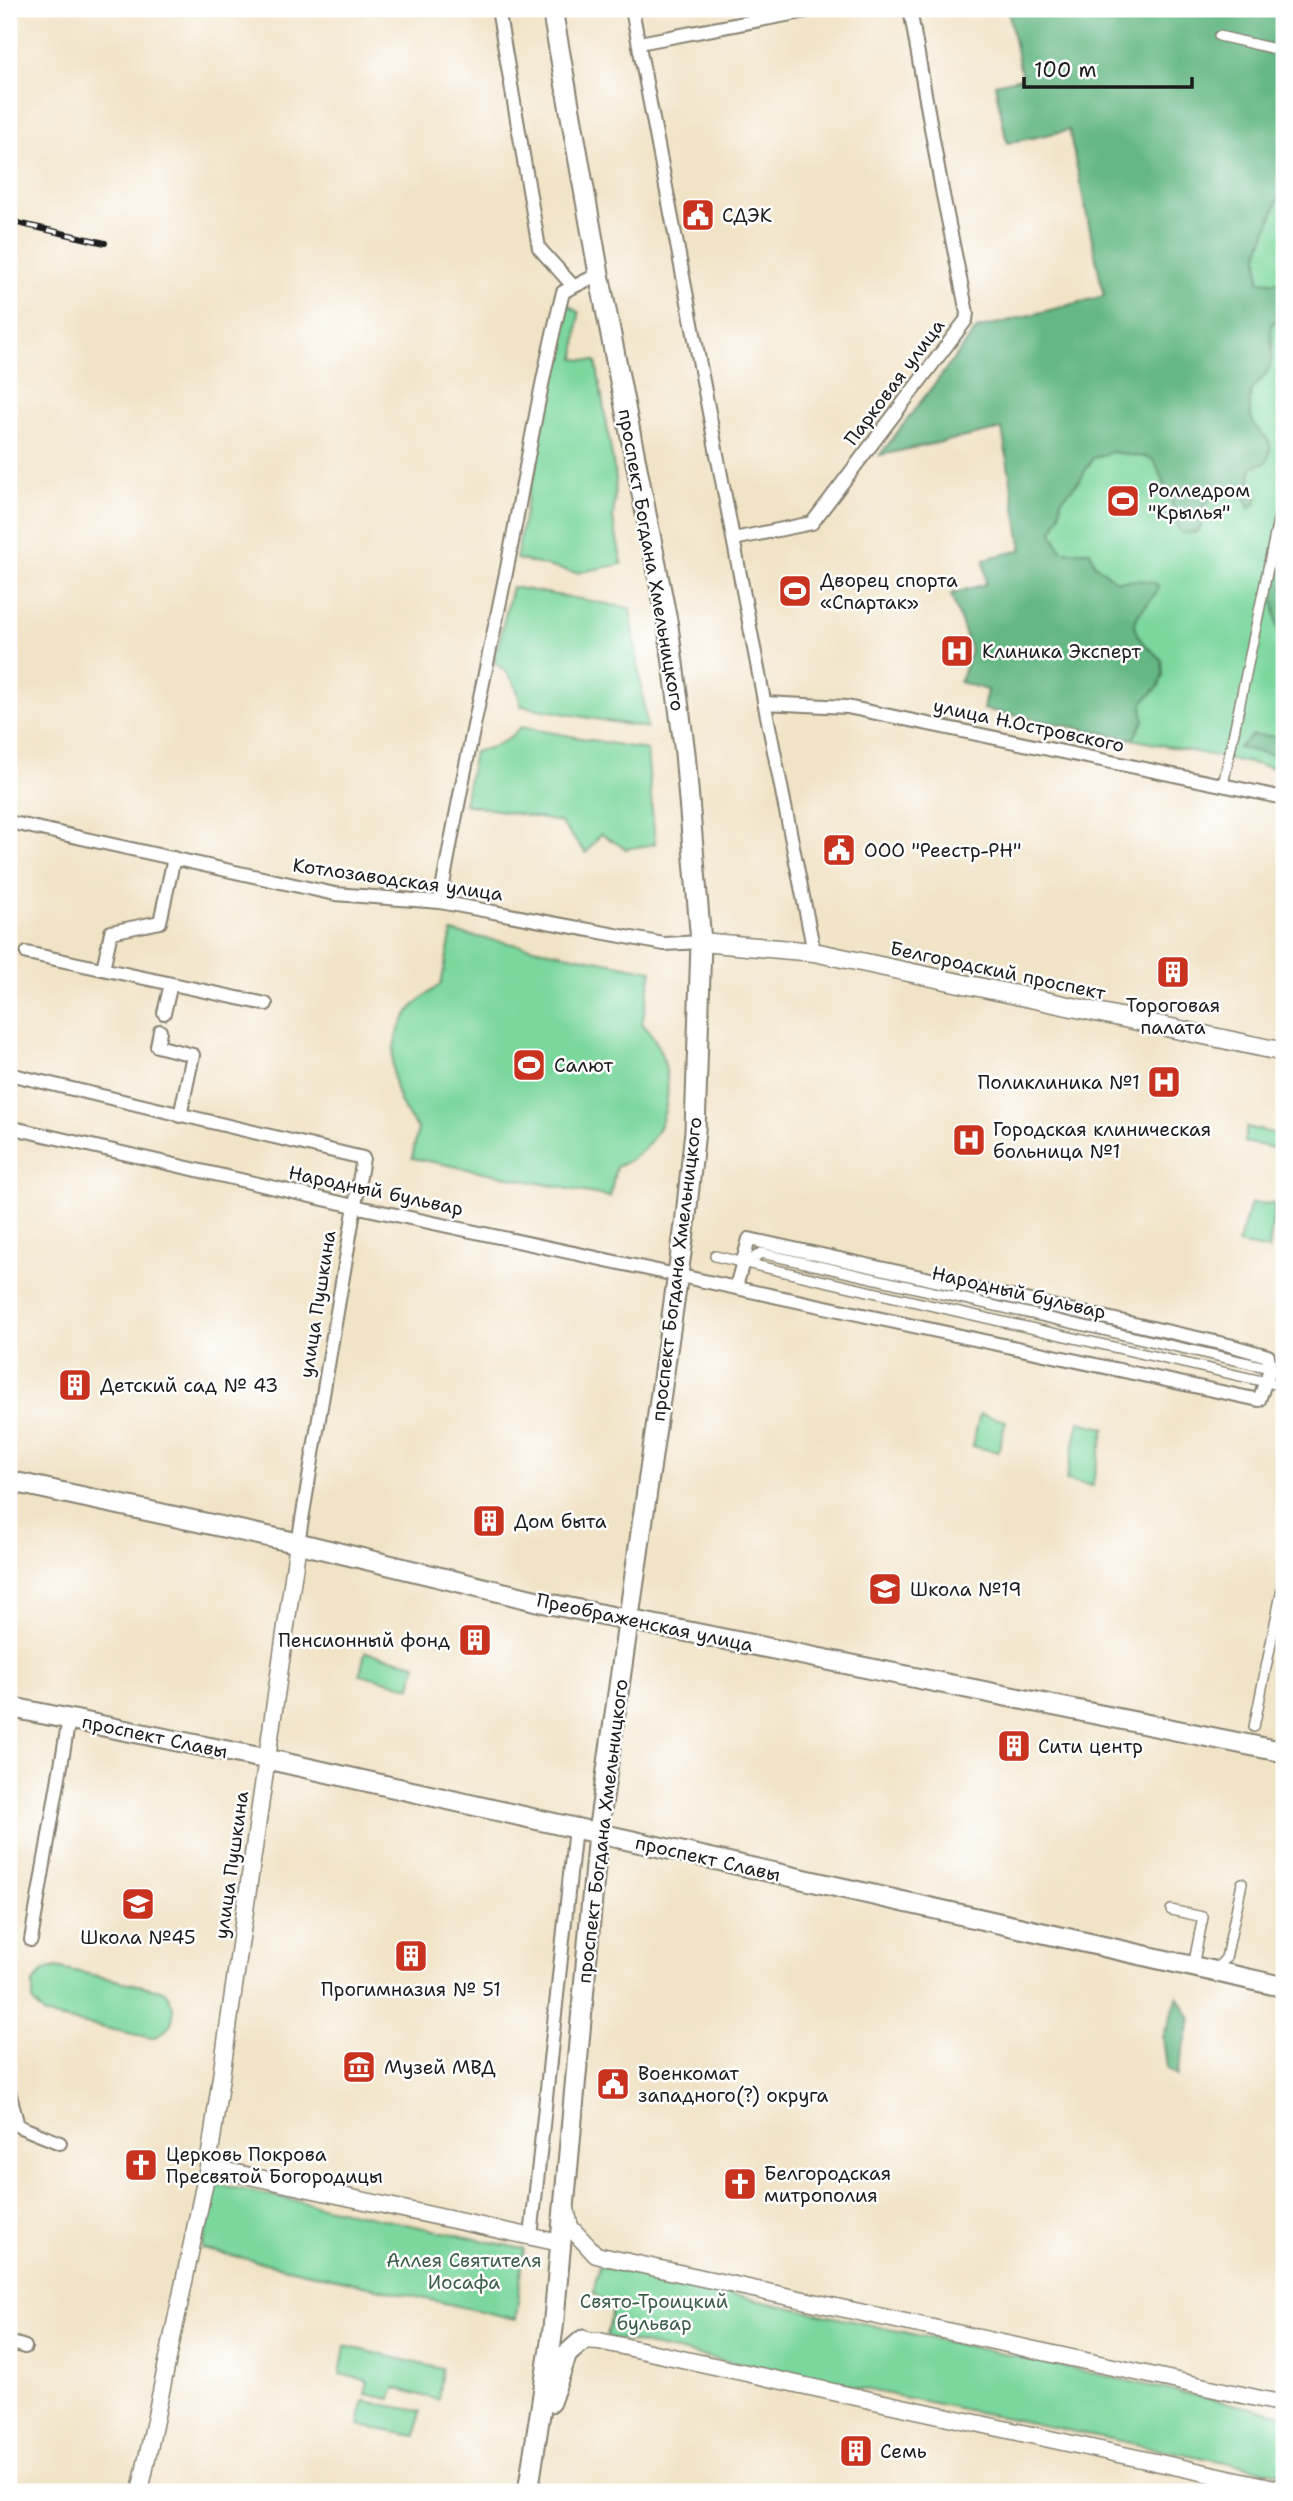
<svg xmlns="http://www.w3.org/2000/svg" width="1293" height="2501" font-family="'Shantell Sans',sans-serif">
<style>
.green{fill:#7cd79d;stroke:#4c7a5c;stroke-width:2}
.forest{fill:#65b884;stroke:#406a50;stroke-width:2}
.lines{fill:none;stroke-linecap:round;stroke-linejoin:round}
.pedestrian-casing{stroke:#868071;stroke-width:12}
.minor-casing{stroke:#868071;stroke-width:16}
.tertiary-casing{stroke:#868071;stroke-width:19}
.secondary-casing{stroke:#868071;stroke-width:21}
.primary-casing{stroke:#868071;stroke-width:23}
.pedestrian{stroke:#fff;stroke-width:9}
.minor{stroke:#fff;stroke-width:12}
.tertiary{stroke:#fff;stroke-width:16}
.secondary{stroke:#fff;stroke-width:18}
.primary{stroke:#fff;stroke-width:19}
.rail-casing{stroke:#1c1c1c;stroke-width:6}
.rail{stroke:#fff;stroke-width:3.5;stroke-dasharray:10;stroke-linecap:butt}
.labels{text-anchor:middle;stroke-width:5;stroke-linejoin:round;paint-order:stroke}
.poi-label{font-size:19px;fill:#1c1c1c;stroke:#fff;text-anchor:start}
.street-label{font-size:19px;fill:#1c1c1c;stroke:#fff}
.park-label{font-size:19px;fill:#3e5d49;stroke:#fff}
</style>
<rect width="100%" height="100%" fill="#fff"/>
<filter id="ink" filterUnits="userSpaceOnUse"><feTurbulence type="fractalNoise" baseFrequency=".0143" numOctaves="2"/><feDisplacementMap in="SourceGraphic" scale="14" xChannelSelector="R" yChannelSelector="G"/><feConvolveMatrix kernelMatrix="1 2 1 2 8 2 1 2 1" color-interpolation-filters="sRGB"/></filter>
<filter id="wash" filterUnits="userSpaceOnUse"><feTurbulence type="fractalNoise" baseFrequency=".00686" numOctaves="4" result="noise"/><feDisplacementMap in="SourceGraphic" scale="28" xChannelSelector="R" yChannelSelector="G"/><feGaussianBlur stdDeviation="1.57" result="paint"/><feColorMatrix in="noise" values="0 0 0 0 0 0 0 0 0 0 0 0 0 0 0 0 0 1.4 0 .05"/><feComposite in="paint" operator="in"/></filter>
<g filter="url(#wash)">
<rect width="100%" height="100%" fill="#f1e3c6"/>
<path class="green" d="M1008 9H1284V770L983 709 987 690 960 682 971 650 951 594 986 584 984 559 1022 550 1003 429 880 455 977 329 1104 296 1069 130 1007 143 995 84 1022 78Z
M565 302 579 313 575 359 596 361 616 480 613 519 622 564 576 573 516 559Z
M512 587 630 608 647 728 521 706C517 685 512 675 494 662Z
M521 727 647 750 655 844 626 849 601 834 586 853 560 822 464 804 474 752C494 748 507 742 521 727Z
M452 932 652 971 642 1023C683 1066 675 1144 616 1167L610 1197 412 1158 418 1128C387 1096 384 1043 412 1008 421 998 431 991 441 984Z
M1247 1127 1284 1136V1150L1244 1142Z
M1251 1203 1275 1204 1269 1250 1238 1244Z
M980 1414 1006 1421 998 1452 972 1446Z
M1079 1422 1105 1428 1092 1486 1066 1480Z
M365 1652 416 1664 411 1687 360 1674Z
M56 1967 165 1991C180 2010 174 2031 151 2038L45 2015 33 2002V1983L45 1970Z
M216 2184 524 2249 516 2319 202 2249Z
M599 2266 1284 2415V2474L607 2337 613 2307 593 2293Z
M345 2346 442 2369 438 2400 395 2388 391 2399 365 2394 368 2381 340 2374Z
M363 2401 420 2411 416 2436 359 2426Z"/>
<path class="forest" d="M1008 9H1284V183L1258 254 1259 281 1284 283V314L1271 325C1272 360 1278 365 1251 390 1250 400 1248 415 1254 424 1265 441 1277 438 1266 463L1253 466C1247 477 1251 487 1257 497L1256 503 1250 508 1245 496C1229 490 1218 494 1204 503L1200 529 1195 533H1182L1178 528 1174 509 1155 462 1150 458 1112 452 1093 458 1080 480 1061 500 1060 514 1052 533 1062 551H1090L1095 564 1116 581C1198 575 1134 604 1135 625 1135 639 1152 650 1162 660L1163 674 1159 686 1145 700 1142 706 1144 720 1133 739 983 709 987 690 960 682 971 650 951 594 986 584 984 559 1022 550 1002 429 880 455 977 329 1104 296 1069 130 1007 143 995 84 1022 78Z
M1284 524V675L1272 587Z
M1253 735 1284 737V757L1238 748Z
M1178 1996 1191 2019 1177 2076 1167 2069 1163 2037Z"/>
</g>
<g filter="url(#ink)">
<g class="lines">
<defs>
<path id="pedestrian" d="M1219 36 1284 51
M1223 785 1284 491
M715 1256 1284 1386
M748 1262 761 1253 1284 1371
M1254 1727 1284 1579
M1171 1910 1203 1917 1193 1966
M1214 1971 1226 1958 1242 1883"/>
<path id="minor" d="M498 9 539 248 573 286
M632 9 766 711 814 952
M639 43 818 9
M734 539 812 523 966 320 967 313 942 190 910 9
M764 703 847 707 1284 798
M9 822 335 894 440 902 664 944 701 942
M440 902C459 790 484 680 507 568 525 476 540 383 563 292L599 274
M27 953 266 1004
M103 969 111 932 160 922 174 858
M164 1013 171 984
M160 1031 157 1046 193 1055 180 1116
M9 1074 363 1158 298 1543
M9 1127 354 1206 1259 1400 1270 1369 1268 1356 1229 1345 749 1239 736 1287
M31 1940 69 1719
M9 2091 18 2126 60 2143
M531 2237 575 1828
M9 2342 25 2347"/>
<path id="tertiary" d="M208 2167 560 2243
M566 2209 570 2227 596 2255 1284 2404
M583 2340 599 2341 1284 2490
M140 2492 208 2167 298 1543"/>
<path id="secondary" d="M701 942 814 952 1284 1052"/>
<path id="primary" d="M9 1481 298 1543 550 1604 1284 1752
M9 1707 267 1759 1284 1987
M550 2402 567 2354 583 2340
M528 2492 553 2329 598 1833 685 1225 695 1131 701 942 685 753 668 626 599 274 552 9"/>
</defs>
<use href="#pedestrian" class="pedestrian-casing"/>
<use href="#minor" class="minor-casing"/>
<use href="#tertiary" class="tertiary-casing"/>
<use href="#secondary" class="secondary-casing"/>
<use href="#primary" class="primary-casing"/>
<use href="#pedestrian" class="pedestrian"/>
<use href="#minor" class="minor"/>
<use href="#tertiary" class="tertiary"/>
<use href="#secondary" class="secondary"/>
<use href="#primary" class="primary"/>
<defs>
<path id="rail" d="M9 221 105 243"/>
</defs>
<use href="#rail" class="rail-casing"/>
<use href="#rail" class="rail"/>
</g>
</g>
<defs>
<symbol id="civic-square" viewBox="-11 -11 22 22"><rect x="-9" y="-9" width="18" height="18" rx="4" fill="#c8321e" stroke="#fff"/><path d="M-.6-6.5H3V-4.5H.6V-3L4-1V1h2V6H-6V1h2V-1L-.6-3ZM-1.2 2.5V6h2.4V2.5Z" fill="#fff"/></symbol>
<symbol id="stadium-square" viewBox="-11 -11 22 22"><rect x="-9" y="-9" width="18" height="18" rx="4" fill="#c8321e" stroke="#fff"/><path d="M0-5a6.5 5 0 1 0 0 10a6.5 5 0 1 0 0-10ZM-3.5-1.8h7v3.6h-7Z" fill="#fff"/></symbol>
<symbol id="hospital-square" viewBox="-11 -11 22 22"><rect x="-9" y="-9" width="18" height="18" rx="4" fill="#c8321e" stroke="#fff"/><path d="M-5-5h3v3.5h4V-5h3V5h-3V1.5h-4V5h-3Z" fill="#fff"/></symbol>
<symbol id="building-square" viewBox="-11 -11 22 22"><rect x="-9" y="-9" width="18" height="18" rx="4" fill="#c8321e" stroke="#fff"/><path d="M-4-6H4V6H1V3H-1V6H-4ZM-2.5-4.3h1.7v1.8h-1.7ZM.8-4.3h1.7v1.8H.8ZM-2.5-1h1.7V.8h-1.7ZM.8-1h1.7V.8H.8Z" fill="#fff"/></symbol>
<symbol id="school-square" viewBox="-11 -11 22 22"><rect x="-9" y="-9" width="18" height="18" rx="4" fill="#c8321e" stroke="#fff"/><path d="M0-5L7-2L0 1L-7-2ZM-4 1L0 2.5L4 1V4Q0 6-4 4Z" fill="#fff"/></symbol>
<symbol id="museum-square" viewBox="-11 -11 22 22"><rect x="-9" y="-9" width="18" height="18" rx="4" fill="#c8321e" stroke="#fff"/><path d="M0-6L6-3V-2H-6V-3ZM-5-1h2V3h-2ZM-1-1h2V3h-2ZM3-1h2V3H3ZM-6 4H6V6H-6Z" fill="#fff"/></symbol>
<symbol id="church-square" viewBox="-11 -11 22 22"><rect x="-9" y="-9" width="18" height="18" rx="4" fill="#c8321e" stroke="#fff"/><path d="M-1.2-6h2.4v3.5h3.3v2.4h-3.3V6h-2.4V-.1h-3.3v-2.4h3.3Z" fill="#fff"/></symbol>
</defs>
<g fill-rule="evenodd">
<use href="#civic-square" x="679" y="196" width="38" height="38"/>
<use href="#stadium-square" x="1104" y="482" width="38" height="38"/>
<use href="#stadium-square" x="776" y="572" width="38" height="38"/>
<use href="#hospital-square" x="938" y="632" width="38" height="38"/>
<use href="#civic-square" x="820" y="831" width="38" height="38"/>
<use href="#building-square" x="1154" y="953" width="38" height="38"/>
<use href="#stadium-square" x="510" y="1046" width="38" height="38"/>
<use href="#hospital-square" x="1145" y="1063" width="38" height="38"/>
<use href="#hospital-square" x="950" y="1121" width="38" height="38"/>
<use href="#building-square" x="56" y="1366" width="38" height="38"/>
<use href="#building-square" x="470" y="1502" width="38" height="38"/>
<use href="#school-square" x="866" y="1570" width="38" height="38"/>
<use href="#building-square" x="456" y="1621" width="38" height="38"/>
<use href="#building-square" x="995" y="1727" width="38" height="38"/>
<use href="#school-square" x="119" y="1885" width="38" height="38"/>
<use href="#building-square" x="392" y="1937" width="38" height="38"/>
<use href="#museum-square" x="340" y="2048" width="38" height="38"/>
<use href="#civic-square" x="594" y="2065" width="38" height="38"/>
<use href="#church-square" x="122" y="2146" width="38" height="38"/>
<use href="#church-square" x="721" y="2165" width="38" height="38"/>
<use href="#building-square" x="837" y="2432" width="38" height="38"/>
</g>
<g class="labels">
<g class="poi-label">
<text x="722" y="222">СДЭК</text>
<text x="1148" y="497">Ролледром<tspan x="1148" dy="22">"Крылья"</tspan></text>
<text x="820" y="587">Дворец спорта<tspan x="820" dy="22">«Спартак»</tspan></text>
<text x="982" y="658">Клиника Эксперт</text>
<text x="864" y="857">ООО "Реестр-РН"</text>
<text x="1173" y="1012" text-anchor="middle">Тороговая<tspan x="1173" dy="22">палата</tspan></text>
<text x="554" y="1072">Салют</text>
<text x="1140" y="1089" text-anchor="end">Поликлиника №1</text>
<text x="993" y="1136">Городская клиническая<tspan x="993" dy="22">больница №1</tspan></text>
<text x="100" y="1392">Детский сад № 43</text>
<text x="514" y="1528">Дом быта</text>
<text x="910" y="1596">Школа №19</text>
<text x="450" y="1647" text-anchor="end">Пенсионный фонд</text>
<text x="1038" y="1753">Сити центр</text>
<text x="138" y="1944" text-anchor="middle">Школа №45</text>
<text x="411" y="1996" text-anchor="middle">Прогимназия № 51</text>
<text x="384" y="2074">Музей МВД</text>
<text x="638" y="2080">Военкомат<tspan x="638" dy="22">западного(?) округа</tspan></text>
<text x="166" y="2161">Церковь Покрова<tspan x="166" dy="22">Пресвятой Богородицы</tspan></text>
<text x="764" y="2180">Белгородская<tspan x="764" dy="22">митрополия</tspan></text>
<text x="880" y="2458">Семь</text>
</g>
<g class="street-label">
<text transform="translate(894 382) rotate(-53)" y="7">Парковая улица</text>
<text transform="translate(652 560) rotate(80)" y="7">проспект Богдана Хмельницкого</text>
<text transform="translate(1029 725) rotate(12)" y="7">улица Н.Островского</text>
<text transform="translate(398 879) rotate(8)" y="7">Котлозаводская улица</text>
<text transform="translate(998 970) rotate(12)" y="7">Белгородский проспект</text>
<text transform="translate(376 1190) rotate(12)" y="7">Народный бульвар</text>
<text transform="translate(676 1269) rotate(-83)" y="7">проспект Богдана Хмельницкого</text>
<text transform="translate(1019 1292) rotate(13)" y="7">Народный бульвар</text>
<text transform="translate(317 1304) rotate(-81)" y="7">улица Пушкина</text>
<text transform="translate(645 1622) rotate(12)" y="7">Преображенская улица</text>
<text transform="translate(155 1736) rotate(12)" y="7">проспект Славы</text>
<text transform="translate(602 1831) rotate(-83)" y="7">проспект Богдана Хмельницкого</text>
<text transform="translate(708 1858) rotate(13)" y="7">проспект Славы</text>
<text transform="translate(231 1865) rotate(-82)" y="7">улица Пушкина</text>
</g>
<g class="park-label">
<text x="464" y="2267">Аллея Святителя<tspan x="464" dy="22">Иосафа</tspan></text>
<text x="654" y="2308">Свято-Троицкий<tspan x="654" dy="22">бульвар</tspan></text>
</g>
</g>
<rect width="1293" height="2501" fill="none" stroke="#fff" stroke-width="35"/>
<path d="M1024 77v10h168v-10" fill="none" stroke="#1c1c1c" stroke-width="3.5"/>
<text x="1034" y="77" font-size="21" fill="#1c1c1c" stroke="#ffffff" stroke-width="5" paint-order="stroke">100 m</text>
</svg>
